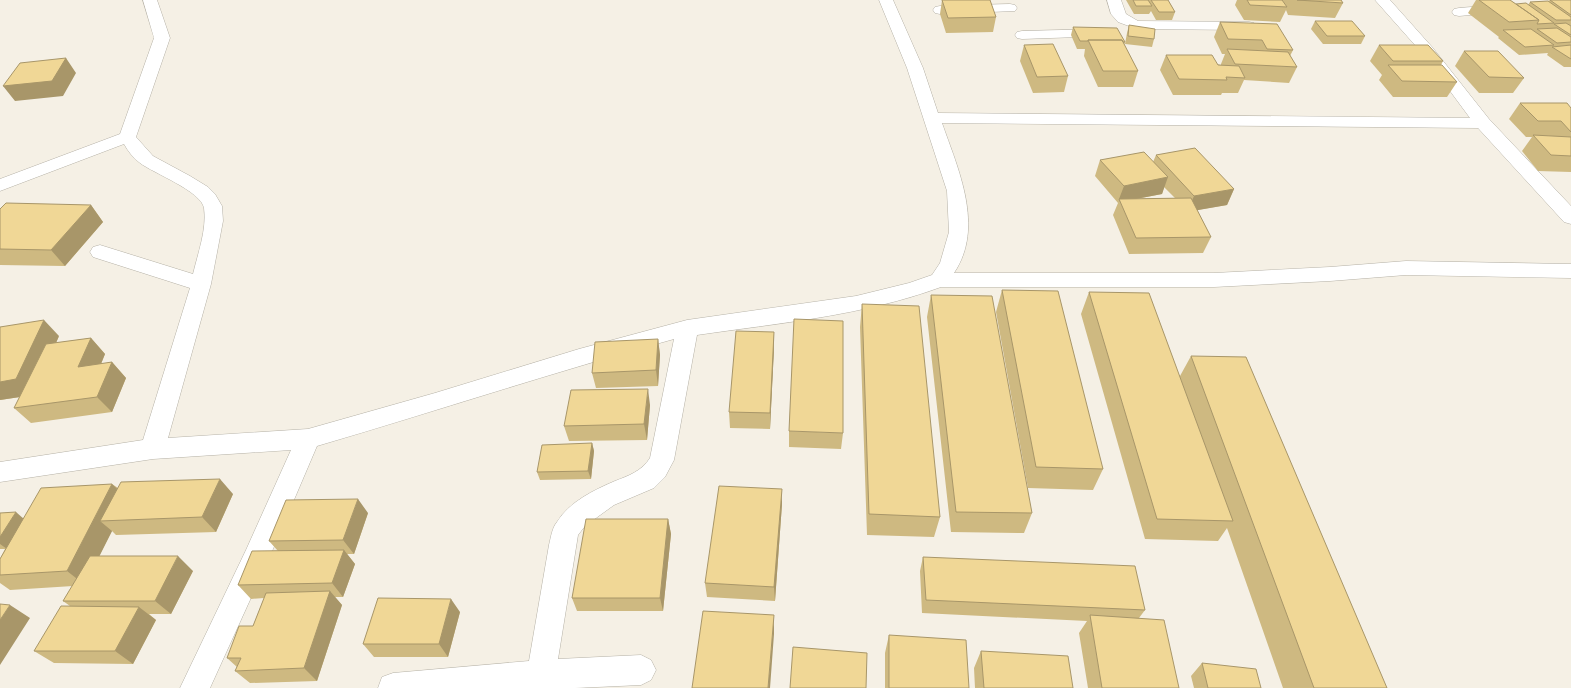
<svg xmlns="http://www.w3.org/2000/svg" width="1571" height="688" font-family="'PT Sans',sans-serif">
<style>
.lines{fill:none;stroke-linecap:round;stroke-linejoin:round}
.minor-casing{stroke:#b5b1a6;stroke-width:1}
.minor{fill:#fff;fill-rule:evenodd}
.wall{fill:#ceb981;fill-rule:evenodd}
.shaded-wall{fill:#a89669}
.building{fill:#f0d796;stroke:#a89669}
</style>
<rect width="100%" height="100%" fill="#f5f0e5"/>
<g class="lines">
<defs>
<path id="minor" d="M143 0H157L170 38 136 137 153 156 190 176 208 187 215 194 222 206 223 221 211 284 168 438 308 429 435 393 579 349 687 320 856 296 909 283 932 275 940 263 949 232 947 191 907 68 879 0H893L923 68 938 113 1470 118 1422 53 1375 0H1390L1432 47 1489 119 1571 206V224L1564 222 1478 128 942 123C958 169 985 227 954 273H1214L1330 267 1406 261 1571 264V278L1406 275 1330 281 1214 287H941C862 316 779 323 697 335L674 460 665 477 654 488 614 505 585 526 578 535 558 659 641 655 651 660 656 670 651 680 641 685 575 688H378L382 677 393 673 529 661 549 545C551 537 552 528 557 522 569 502 594 490 615 481 628 476 642 471 650 458L674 339C554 372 436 411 317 446L270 556 210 688H180L246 550 291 450 153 459 0 482V462L143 440 190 288 93 257 90 252 93 247 100 245 193 274C198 253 207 229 204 208 201 191 153 173 140 163 133 158 128 151 124 144L0 191V179L120 134 154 38Z
M1107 0H1121L1126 14 1138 21 1249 22 1254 23 1256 26 1254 29 1249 30 1137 29 1118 22 1111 14Z
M1010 4 1015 5 1017 8 1015 11 940 14 935 13 933 10 935 7 940 6Z
M1498 5 1503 6 1505 9 1503 12 1459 16 1454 15 1452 12 1454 9 1459 8Z
M1102 29 1107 30 1109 33 1107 36 1022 39 1017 38 1015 35 1017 32 1022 31Z"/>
</defs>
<use href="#minor" class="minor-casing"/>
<use href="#minor" class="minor"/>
</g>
<path class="wall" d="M942 0H990L996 17 993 32 946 33 940 14Z
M1126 0H1168L1175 12 1172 20H1156L1151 11 1149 14H1134Z
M1237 0H1341L1343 3 1335 18 1288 15 1286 10 1280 22 1244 20 1235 5Z
M1476 0H1510L1516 4 1528 5 1530 2 1549 1H1550L1548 0H1571V25L1570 26H1571V67H1564L1547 55 1548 53 1519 55 1498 38 1499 37 1468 13Z
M1315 21 1365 36 1361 44H1323L1311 29Z
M1220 22 1293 50 1290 56 1297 67 1289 83 1244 80 1238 93H1222L1221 95H1173L1160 70 1166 55 1221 65V64L1225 54H1222L1214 37Z
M1129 25 1154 39 1152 47 1125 44 1127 33Z
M1073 27 1125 42 1124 45 1138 71 1133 87H1098L1084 56 1085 49H1077L1071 35Z
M1024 45 1068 76 1064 92 1033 93 1020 61Z
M1379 45 1443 61 1441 65 1457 82 1447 97H1393L1379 80 1382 75 1370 61Z
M1464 51 1524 78 1513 93H1479L1455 66Z
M1520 103 1571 108V172L1538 171 1522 151 1532 137H1526L1509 119Z
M1156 155 1234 189 1227 205 1197 210 1211 237 1203 253 1129 254 1113 215 1118 203 1095 176 1100 160 1153 162ZM1164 187 1175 198 1136 199 1162 194Z
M91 205 103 222 65 266 0 265V209Z
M1002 290 1103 469 1093 490 1028 488 996 312Z
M1089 292 1180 376 1191 356 1387 688H1283L1227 528 1218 541 1145 539 1081 314Z
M931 295 1032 513 1024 533 951 532 927 317Z
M862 304 940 517 934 537 867 535 860 327Z
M774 332V348L770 429 730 428 729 412Z
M59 336 56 343 91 338 105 354 101 364 112 362 126 378 112 412 31 423 14 408 20 397 0 400Z
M658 339 660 355 658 386 596 388 592 373Z
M650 405 647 440 569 441 564 426Z
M789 431 843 433 841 449 789 447Z
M592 443 594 451 591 479 540 480 537 472Z
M112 484 118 488 233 494 216 532 116 535 112 531 99 556 193 571 171 614H149L156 620 133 664 54 663 34 651 70 606 63 601 73 586 10 590 0 583V559L5 549H0V513L23 518Z
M782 504 775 601 707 597 705 583Z
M368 513 354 554H347L355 564 343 597H335L342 605 317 681 250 683 235 671 237 667 227 658 253 626 264 598 251 599 238 585 278 551 269 541Z
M668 519 671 534 663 611H577L572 598Z
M923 557 1145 610 1139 618 1179 688H1088L1079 633 1087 621 922 613 920 571Z
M460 612 448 657H374L363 644Z
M889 635 969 688H885V653Z
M981 651 1073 688H975L974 668Z
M1202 663 1261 688H1194L1191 676Z"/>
<path class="shaded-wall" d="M66 58 76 73 63 96 15 101 3 86Z
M1168 177 1162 194 1120 202 1119 199 1124 186Z
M1234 189 1227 205 1187 212 1194 196Z
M91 205 103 222 65 266 51 250Z
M44 320 59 336 33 395 0 400V382Z
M774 332V348L770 429V413Z
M91 338 105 354 93 383 78 367Z
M658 339 660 355 658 386 656 370Z
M112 362 126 378 112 412 97 397Z
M648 389 650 405 647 440 644 424Z
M592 443 594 451 591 479 588 471Z
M220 479 233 494 216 532 202 517Z
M112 484 128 499 100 521 112 531 85 585 67 571Z
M782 489V504L775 601 774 587Z
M358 499 368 513 354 554 343 540Z
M16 512 25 520 7 549 0 544V537Z
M668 519 671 534 663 611 660 598Z
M344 550 355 564 343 597 332 583Z
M178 556 193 571 171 614 155 601Z
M330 591 342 605 317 681 304 668Z
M451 599 460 612 448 657 439 644Z
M10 605 30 618 0 665V620Z
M139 607 156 620 133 664 115 651Z
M774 615V634L770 688H768Z"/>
<path class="building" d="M942 0H990L996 17 948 18Z
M1133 0H1148L1152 6H1136Z
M1151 0H1168L1175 12H1159Z
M1247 0H1282L1287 7 1250 5Z
M1297 0H1341L1343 3Z
M1479 0H1510L1539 20 1509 22Z
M1550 0H1571V15Z
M1548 1 1571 17V20H1556L1530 2Z
M1526 3 1554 23 1537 24 1539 20 1516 4Z
M1315 21H1352L1365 36H1327Z
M1220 22 1277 24 1293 50 1267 49 1262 40 1228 39Z
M1566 23 1571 26V35L1554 24Z
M1129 25 1155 29 1154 39 1128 36Z
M1073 27 1117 28 1125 42H1123L1122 40H1088V41H1080Z
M1557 28 1571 37V42L1557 43 1537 29Z
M1531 29 1554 45 1525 47 1503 30Z
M1088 40H1122L1138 71H1103Z
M1053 44 1068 76 1037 77 1024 45Z
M1379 45H1428L1443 61H1393Z
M1571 45V59L1552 47Z
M1227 49 1288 52 1297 67 1235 64Z
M1464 51H1498L1524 78 1489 77Z
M1166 55H1212L1218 65 1239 66 1245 78 1226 77 1227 80 1179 79Z
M66 58 52 81 3 86 20 63Z
M1388 65H1442L1457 82 1402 81Z
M1520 103H1567L1571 108V132L1561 121H1538Z
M1533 135 1571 137V156L1551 155Z
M1195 148 1234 189 1194 196 1156 155Z
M1144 152 1168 177 1124 186 1100 160Z
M1191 198 1211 237 1136 238 1119 199Z
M6 203 91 205 51 250 0 249V209Z
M1002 290 1058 291 1103 469 1036 467Z
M1089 292 1149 293 1233 521 1157 519Z
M931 295 992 296 1032 513 956 512Z
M862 304 919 306 940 517 869 514Z
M794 319 843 321V433L789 431Z
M44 320 16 379 0 382V327Z
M736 331 774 332 770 413 729 412Z
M91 338 78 367 112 362 97 397 14 408 46 344Z
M658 339 656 370 592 373 595 342Z
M1191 356 1246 357 1387 688H1314Z
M648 389 644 424 564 426 571 390Z
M592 443 588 471 537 472 542 445Z
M220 479 202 517 100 521 121 482Z
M112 484 67 571 0 575V559L41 488Z
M719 486 782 489 774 587 705 583Z
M358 499 343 540 269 541 286 500Z
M16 512 0 537V513Z
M586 519H668L660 598H572Z
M344 550 332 583 238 585 252 551Z
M90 556H178L155 601H63Z
M923 557 1135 566 1145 610 926 600Z
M330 591 304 668 235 671 241 658H227L239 626H253L266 593Z
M378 598 451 599 439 644H363Z
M0 604 10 605 0 620Z
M61 606 139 607 115 651H34Z
M703 611 774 615 768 688H692Z
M1090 615 1164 620 1179 688H1102Z
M889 635 966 640 969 688H889Z
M793 647 867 653 866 688H790Z
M981 651 1068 656 1073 688H984Z
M1202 663 1256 669 1261 688H1208Z"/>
</svg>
